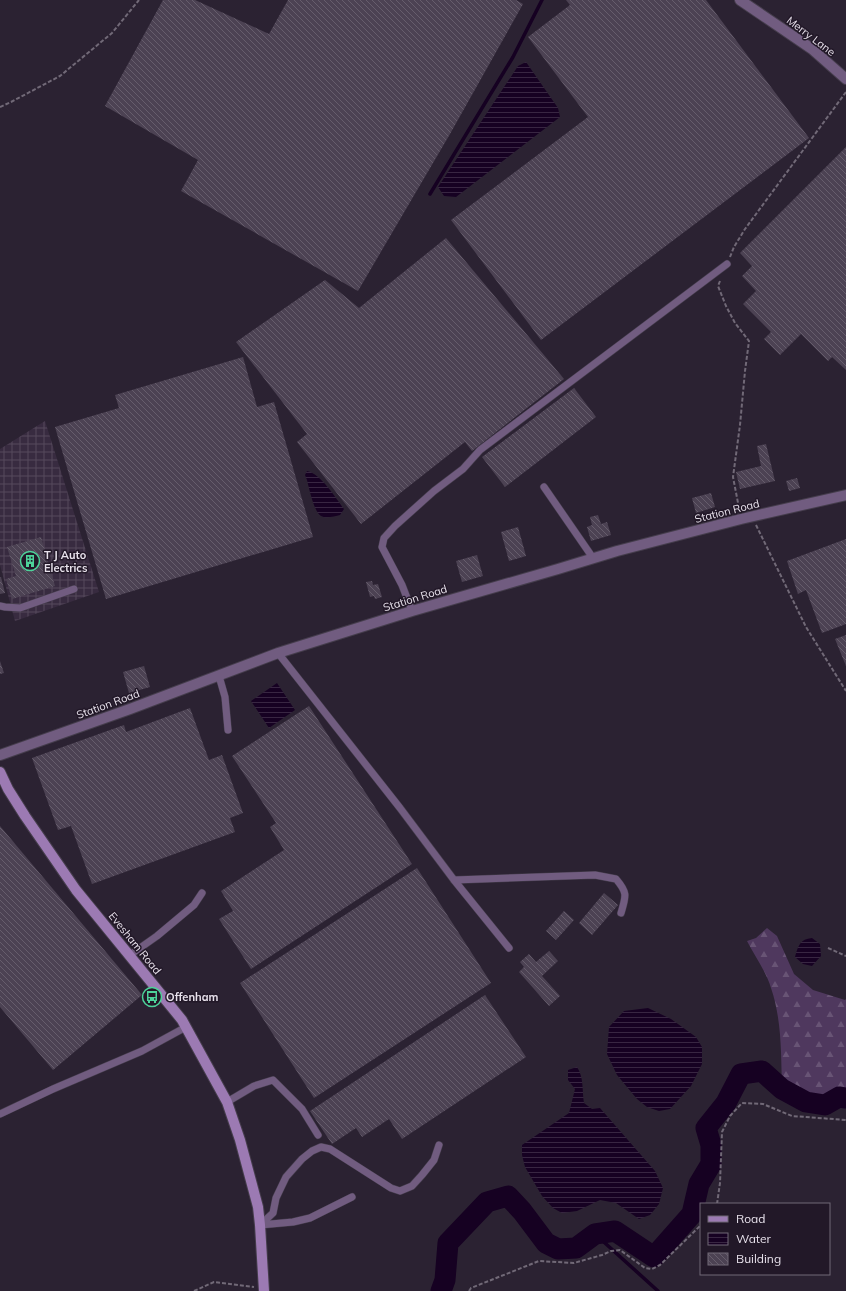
<svg xmlns="http://www.w3.org/2000/svg" width="846" height="1291" font-family="Mulish,sans-serif">
<style>
.industrial{fill:url(#industrial-grid)}
.forest{fill:url(#forest-firs)}
.water{fill:url(#water-rules)}
.lines{fill:none;stroke-linecap:round;stroke-linejoin:round}
.stream{stroke:#160122;stroke-width:3.5}
.river{stroke:#160122;stroke-width:21}
.building{fill:url(#building-back-hatch)}
.service-casing{stroke:#453d4c;stroke-width:8}
.minor-casing{stroke:#453d4c;stroke-width:12}
.secondary-casing{stroke:#453d4c;stroke-width:12}
.path{stroke:#716977;stroke-width:2;stroke-dasharray:4 2;stroke-linecap:butt}
.service{stroke:#715c80;stroke-width:7}
.minor{stroke:#715c80;stroke-width:10}
.secondary{stroke:#9c7ab3;stroke-width:10}
.labels{text-anchor:middle;stroke-width:3;stroke-linejoin:round;paint-order:stroke}
.street-label{font-size:11px;fill:#e8e2ec;stroke:#221828}
.poi-label{font-size:11px;font-weight:bold;fill:#e8e2ec;stroke:#221828;text-anchor:start}
</style>
<defs>
<pattern id="industrial-grid" width="8" height="8" patternUnits="userSpaceOnUse"><rect width="8" height="8" fill="#382b40"/><path d="M0 4h8M4 0v8" fill="none" stroke="#55495c"/></pattern>
<pattern id="forest-firs" width="22" height="20" patternUnits="userSpaceOnUse"><rect width="22" height="20" fill="#4f385e"/><path d="M5 1l3.5 6h-7zM16 11l3.5 6h-7z" fill="#685475"/></pattern>
<pattern id="water-rules" width="6" height="5" patternUnits="userSpaceOnUse"><rect width="6" height="5" fill="#160122"/><path d="M0 2.5h6" fill="none" stroke="#382642"/></pattern>
<pattern id="building-back-hatch" width="6" height="6" patternUnits="userSpaceOnUse"><rect width="6" height="6" fill="#4c4253"/><path d="M-1 5l2 2M0 0l6 6M5-1l2 2" fill="none" stroke="#665d6c"/></pattern>
</defs>
<rect width="100%" height="100%" fill="#2b2232"/>
<path class="industrial" d="M45 421 99 592 15 621 0 565V449Z"/>
<path class="forest" d="M767 928 777 936 794 974 813 990 845 1000 846 999V1098L839 1097 825 1105 806 1102 782 1089C781 1055 782 1020 771 988 767 973 754 955 747 941L756 938Z"/>
<path class="water" d="M526 62 558 108 560 117 456 197 444 196 438 187 518 66Z
M307 471C321 474 335 497 344 509L340 515C335 516 326 519 321 516 314 512 309 488 307 480L305 475Z
M277 683 295 710 269 728 251 701Z
M812 938 820 944 821 956 812 966 803 964 795 957C798 946 800 939 812 938Z
M648 1008 671 1019 696 1037 702 1047V1064L691 1086 670 1109 659 1111 647 1107 637 1099 617 1075 607 1054 609 1027 624 1011Z
M577 1067C584 1077 582 1091 584 1103L592 1109 600 1108 655 1171 663 1188 659 1204 650 1215 639 1219 616 1203 600 1200 577 1211 562 1213 553 1208 542 1196 525 1167 522 1155V1145L569 1113 575 1089 568 1080V1070Z"/>
<g class="lines">
<path class="stream" d="M430 194 513 57 542 0
M595 1234 658 1291"/>
<path class="river" d="M441 1291 445 1280 448 1243 487 1202 508 1196 522 1211 546 1243 558 1249 576 1248 595 1234 615 1231 654 1257 692 1214 699 1184 711 1164V1145L706 1128 726 1103 741 1074 762 1071 782 1089 806 1102 825 1105 839 1097 846 1098"/>
</g>
<path class="building" d="M163 0H195L269 34 288 0H516L523 4 450 134 358 291 181 191 198 160 105 106Z
M566 0H706L809 138 541 340 451 220 588 117 528 37 570 5Z
M846 147V370L832 357 828 361 801 334 780 355 764 339 771 332 743 304 756 291 742 276 752 266 740 253Z
M446 238 564 379 472 451 465 442 361 524 297 442 307 434 236 342 325 280 359 308Z
M243 357 257 407 274 402 313 537 106 599 55 427 119 408 115 395Z
M574 388 596 417 505 487 482 457Z
M766 444 775 481 740 489 736 472 761 466 757 446Z
M797 478 800 488 789 491 786 481Z
M711 493 715 507 696 513 692 498Z
M598 515 601 524 607 522 611 535 591 541 587 527 592 525 590 517Z
M518 527 526 556 509 561 501 532Z
M41 537 55 586 12 599 6 579 16 576 7 547Z
M846 539V624L822 633 806 590 798 594 787 561Z
M477 555 483 576 462 582 456 561Z
M0 577H1L5 593 0 594Z
M372 581 373 585 378 584 382 597 375 599 374 596 370 597 366 582Z
M846 635V666L835 639Z
M0 661 4 673 0 674Z
M144 666 150 687 129 693 123 672Z
M309 706 412 864 251 969 219 919 233 911 221 891 284 850 270 827 276 823 232 756Z
M190 708 209 760 222 755 243 813 230 818 235 832 92 884 71 826 58 830 32 758 124 725 126 732Z
M0 826 142 995 53 1070 0 1007Z
M417 868 491 983 314 1098 240 983Z
M604 893 618 905 592 935 579 923Z
M564 911 574 920 556 940 546 931Z
M549 951 558 961 542 976 560 996 549 1006 519 972 524 967 520 962 529 954 536 962Z
M485 995 526 1057 402 1139 389 1119 362 1137 356 1128 332 1144 310 1111Z"/>
<g class="lines">
<defs>
<path id="service" d="M544 487 593 558
M0 606 5 607 20 608 74 589
M412 611 402 585 382 547 384 538 395 526 434 491 463 469 480 450 727 264
M278 653 400 808 454 880 509 948
M219 676 225 697 228 730
M454 880 595 875 616 879C628 893 626 896 621 913
M130 955 157 936 194 905 202 893
M227 1102 254 1086 273 1080 302 1109 318 1135
M0 1114 53 1089 142 1051 186 1027
M260 1225 273 1213 276 1198 286 1177 302 1159 312 1151 321 1147 330 1149 391 1188 400 1191 412 1186 422 1175 434 1160 439 1145
M260 1225 293 1222 310 1218 352 1197"/>
<path id="minor" d="M740 0 812 49 846 79
M0 755 130 709 278 653 412 611 558 569 617 551 741 519 846 495"/>
<path id="secondary" d="M0 772 8 789 25 816 76 890 182 1020 227 1102 240 1140 258 1207 260 1225 264 1291"/>
</defs>
<use href="#service" class="service-casing"/>
<use href="#minor" class="minor-casing"/>
<use href="#secondary" class="secondary-casing"/>
<path class="path" d="M0 107 11 102 60 76 112 33 139 0
M730 257 734 247 745 229 846 92
M720 281 718 286 726 306 735 323 749 341 745 371 740 425 733 477 739 508
M756 525 806 627 846 691
M828 948 846 956
M717 1204 720 1183 722 1132 730 1116 742 1103 763 1104 792 1116 846 1120
M194 1291 214 1282 254 1287
M469 1291 471 1288 539 1261 574 1263 602 1255 611 1251 620 1250 645 1268 652 1269 660 1265 701 1225"/>
<use href="#service" class="service"/>
<use href="#minor" class="minor"/>
<use href="#secondary" class="secondary"/>
</g>
<defs>
<symbol id="building-ring" viewBox="-11 -11 22 22"><circle r="9.5" fill="#221828" stroke="#4dd39a" stroke-width="1.5"/><path d="M-4-6H4V6H1V3H-1V6H-4ZM-2.5-4.3h1.7v1.8h-1.7ZM.8-4.3h1.7v1.8H.8ZM-2.5-1h1.7V.8h-1.7ZM.8-1h1.7V.8H.8Z" fill="#4dd39a"/></symbol>
<symbol id="bus-ring" viewBox="-11 -11 22 22"><circle r="9.5" fill="#221828" stroke="#4dd39a" stroke-width="1.5"/><path d="M-5-6H5V4H4V6H2V4H-2V6H-4V4H-5ZM-3.5-4V0h7V-4ZM-3.5 1.2v1.5H-2V1.2ZM2 1.2v1.5H3.5V1.2Z" fill="#4dd39a"/></symbol>
</defs>
<g fill-rule="evenodd">
<use href="#building-ring" x="19" y="550" width="22" height="22"/>
<use href="#bus-ring" x="141" y="986" width="22" height="22"/>
</g>
<g class="labels">
<g class="street-label">
<text transform="translate(811 36) rotate(37)" y="4">Merry Lane</text>
<text transform="translate(727 511) rotate(-14)" y="4">Station Road</text>
<text transform="translate(415 598) rotate(-17)" y="4">Station Road</text>
<text transform="translate(108 704) rotate(-20)" y="4">Station Road</text>
<text transform="translate(135 943) rotate(51)" y="4">Evesham Road</text>
</g>
<g class="poi-label">
<text x="44" y="559">T J Auto<tspan x="44" dy="13">Electrics</tspan></text>
<text x="166" y="1001">Offenham</text>
</g>
</g>
<rect x="700" y="1203" width="130" height="72" fill="#221828" stroke="#716976"/>
<rect x="708" y="1216" width="20" height="6" fill="#9c7ab3" stroke="#716976"/>
<text x="736" y="1223" font-size="12" fill="#e8e2ec">Road</text>
<rect x="708" y="1233" width="20" height="12" fill="url(#water-rules)" stroke="#716976"/>
<text x="736" y="1243" font-size="12" fill="#e8e2ec">Water</text>
<rect x="708" y="1253" width="20" height="12" fill="url(#building-back-hatch)" stroke="#716976"/>
<text x="736" y="1263" font-size="12" fill="#e8e2ec">Building</text>
</svg>
